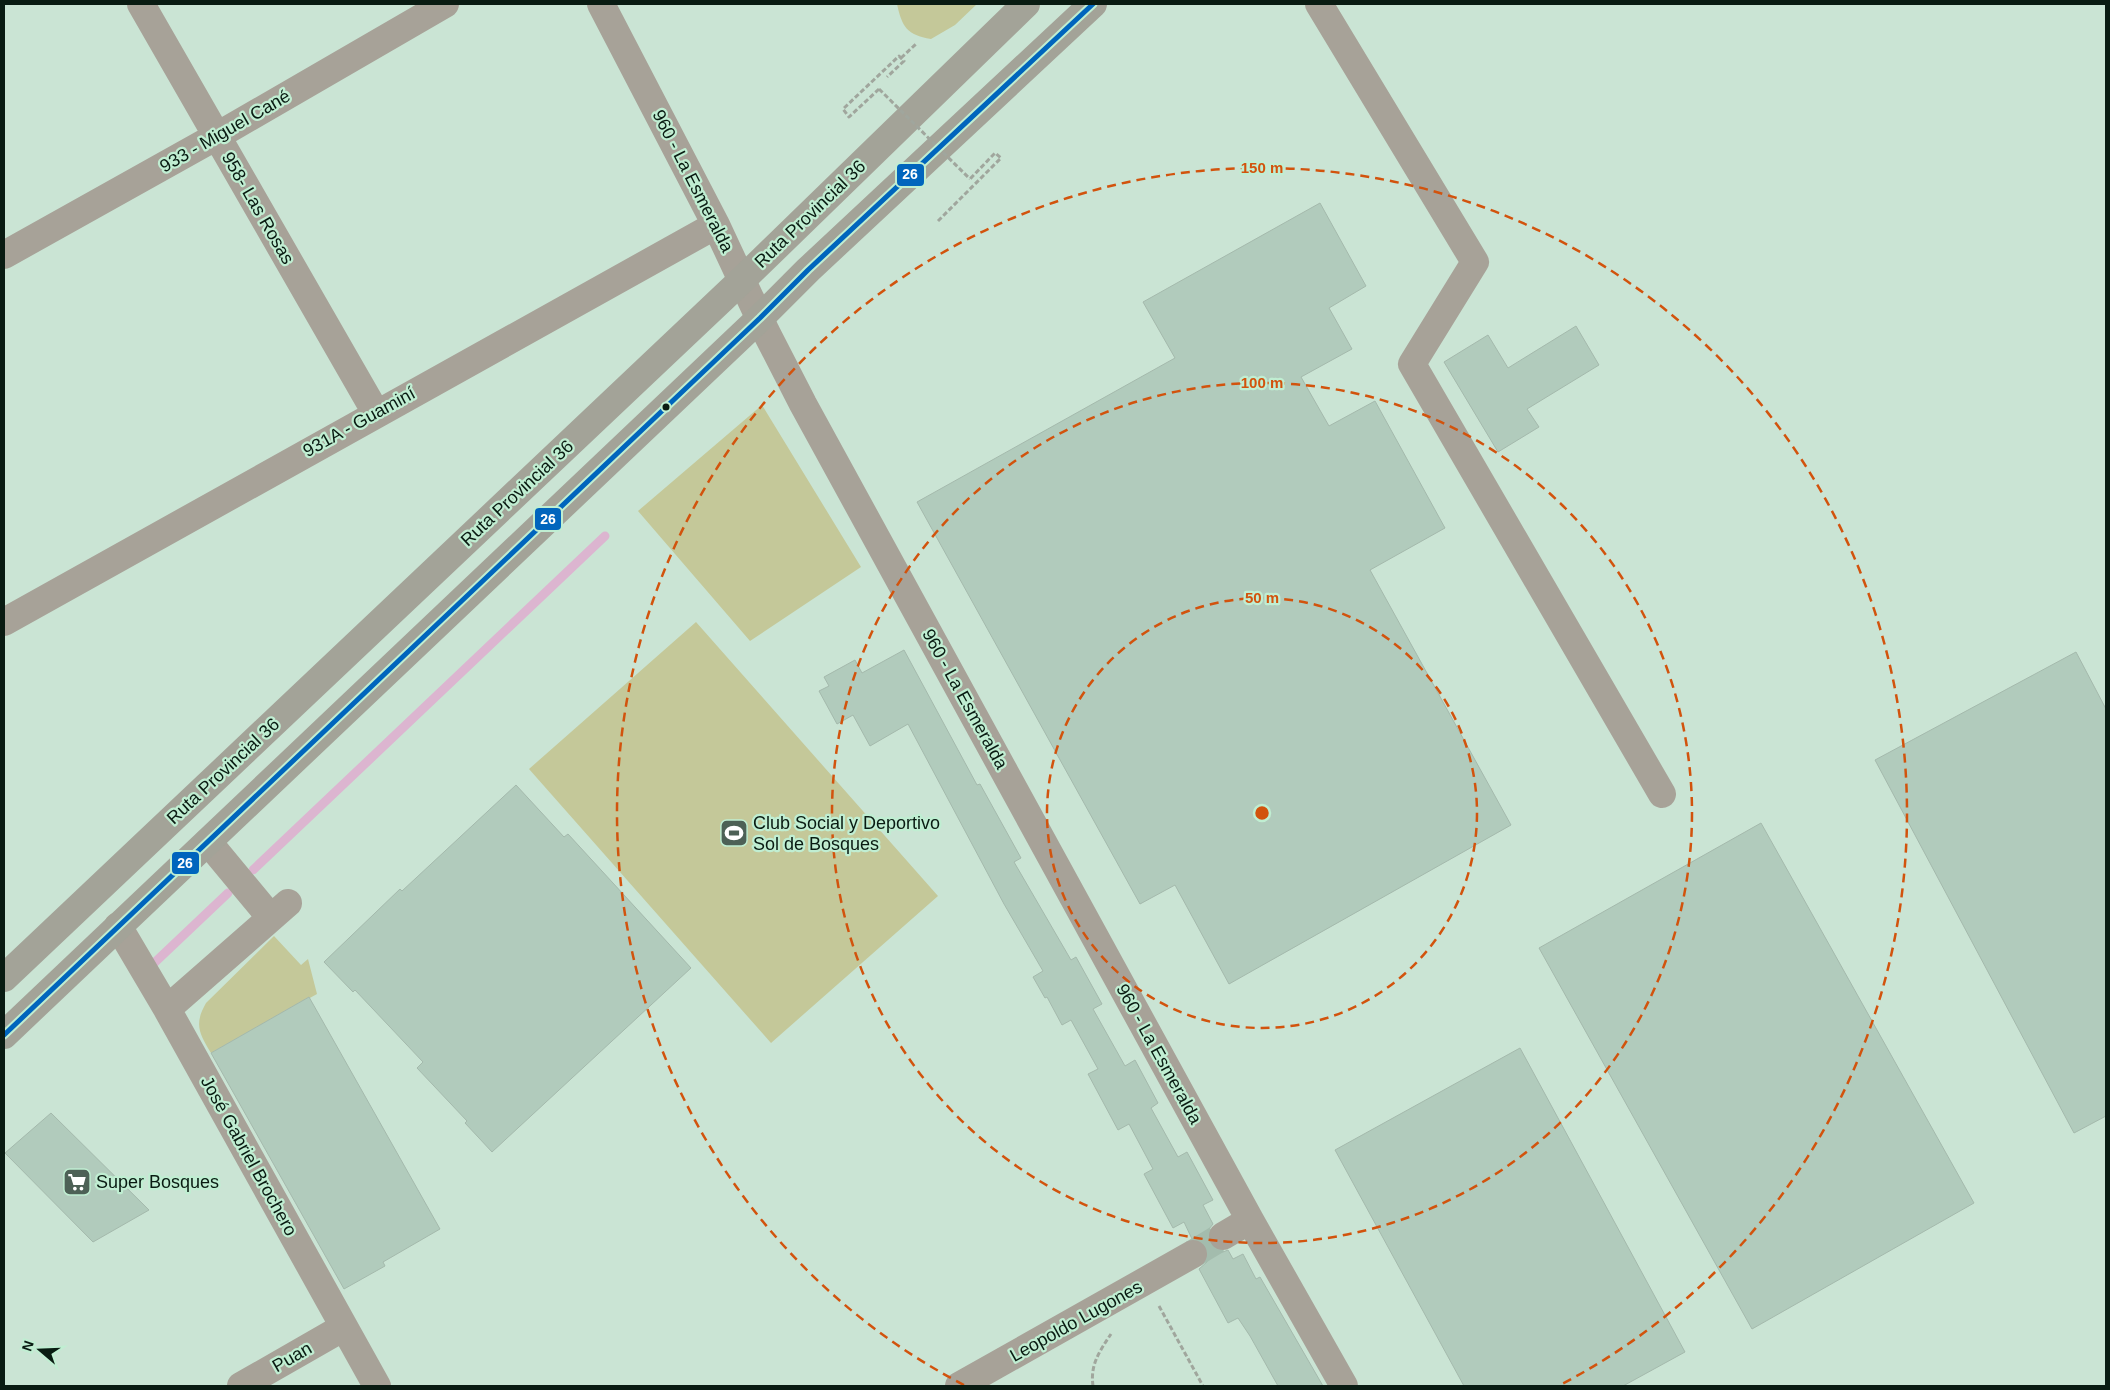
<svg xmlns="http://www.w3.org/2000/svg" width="2110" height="1390" font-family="Arial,sans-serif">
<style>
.green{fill:#c4c899}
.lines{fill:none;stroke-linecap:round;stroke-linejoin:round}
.stream{stroke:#dcb5d0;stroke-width:9}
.building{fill:#b1cbbc;stroke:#a4b9ac}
.minor-tunnel{stroke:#a3bcad;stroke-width:28;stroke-dasharray:28 14;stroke-linecap:butt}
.path{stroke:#a0a69d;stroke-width:3;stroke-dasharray:5 2.5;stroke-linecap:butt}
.minor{stroke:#a7a298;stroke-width:28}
.major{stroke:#a3a398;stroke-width:28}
.path-bridge{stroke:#a0a69d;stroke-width:3;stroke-dasharray:5 2.5;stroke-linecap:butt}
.bus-1-casing{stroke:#c0eed2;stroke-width:9}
.bus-1{stroke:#0065bd;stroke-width:5}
.ring{fill:none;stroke:#d2530d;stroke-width:2.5;stroke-dasharray:9 6}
.bus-dot{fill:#091b12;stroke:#c0eed2;stroke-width:2}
.labels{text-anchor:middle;stroke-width:4.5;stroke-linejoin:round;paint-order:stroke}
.street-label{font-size:18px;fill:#091b12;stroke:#c0eed2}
.poi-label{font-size:18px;fill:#091b12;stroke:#c0eed2;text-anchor:start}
.centre{fill:#d2530d;stroke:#c0eed2;stroke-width:2.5}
.ring-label{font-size:15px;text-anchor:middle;font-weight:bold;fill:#d2530d;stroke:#c0eed2;stroke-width:4.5;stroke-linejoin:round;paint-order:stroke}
.line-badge{stroke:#c0eed2;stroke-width:2}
.badge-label{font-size:14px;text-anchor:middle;font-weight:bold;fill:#fff}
</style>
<rect width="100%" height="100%" fill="#cae4d4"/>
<path class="green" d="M897 4H977L955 25 931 39C907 35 902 27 897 4Z
M762 405 861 567 750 641 638 511Z
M696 622 938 896 771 1043 529 769Z
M274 936 301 965 308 959 317 994 211 1053C199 1033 194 1024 206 1003Z"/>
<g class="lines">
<path class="stream" d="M253 870 605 536
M151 966 228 893"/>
</g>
<path class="building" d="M1320 203 1366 286 1329 308 1352 349 1301 377 1329 426 1375 401 1445 528 1370 570 1511 825 1229 984 1175 885 1140 904 917 502 1175 358 1143 302Z
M1576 326 1599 365 1527 409 1539 427 1498 452 1444 362 1488 335 1508 368Z
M904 650 977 785 980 784 1021 858 1014 862 1071 960 1076 957 1102 1004 1093 1009 1125 1066 1135 1060 1158 1103 1151 1108 1178 1157 1187 1152 1213 1200 1203 1205 1213 1224 1209 1229 1207 1236 1209 1244 1216 1250 1223 1252 1228 1250 1233 1259 1243 1254 1256 1279 1260 1277 1323 1386H1278L1250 1336 1238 1318 1228 1323 1199 1269 1207 1262 1209 1254 1207 1247 1200 1240 1192 1239 1184 1222 1173 1228 1144 1174 1153 1169 1129 1124 1118 1130 1088 1074 1098 1069 1071 1020 1062 1025 1047 997 1045 998 1033 977 1043 971 1004 904 908 724 870 746 853 715 837 724 819 691 829 686 824 677 855 660 862 673Z
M2076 652 2106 709V1116L2074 1133 1875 760Z
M516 785 564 837 568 834 691 968 492 1152 465 1123 467 1121 417 1068 423 1062 355 990 353 992 324 962 400 889 402 891Z
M1761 823 1974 1203 1752 1329 1539 948Z
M309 997 440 1229 383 1262 385 1266 344 1289 211 1053Z
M1520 1048 1685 1352 1623 1386H1464L1335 1150Z
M51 1113 149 1210 93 1242 5 1153Z"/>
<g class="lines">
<path class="minor-tunnel" d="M1193 1254 1223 1236"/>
<path class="path" d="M901 58 916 44
M879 89 849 117 843 109 899 56 904 61 887 77
M938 221 1001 158 995 153 970 179
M1159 1306 1203 1386
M1093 1386C1090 1365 1099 1352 1111 1334"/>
<path class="minor" d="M141 4 376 413
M601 4 716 225 766 332 803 404 1250 1220 1344 1386
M1319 4 1475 262 1412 364 1662 794
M4 255 217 136 445 4
M4 622 716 225
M208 842 271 918
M118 926 167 1009 377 1386
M167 1009 288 903
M1223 1236 1250 1220
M241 1386 344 1327
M959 1386 1193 1254"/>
<path class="major" d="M4 978 743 279 1026 4
M4 1035 760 318 808 270 1093 4"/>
<path class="path-bridge" d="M879 89 970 179"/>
<defs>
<path id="bus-1" d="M4 1035 760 318 808 270 1093 4"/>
</defs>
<use href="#bus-1" class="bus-1-casing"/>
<use href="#bus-1" class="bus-1"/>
</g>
<g class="ring">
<circle cx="1262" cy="813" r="215"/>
<circle cx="1262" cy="813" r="430"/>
<path d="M964 1385A645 645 0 1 1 1560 1385"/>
</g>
<defs>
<symbol id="stadium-square" viewBox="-11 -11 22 22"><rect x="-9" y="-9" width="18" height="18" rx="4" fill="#4d6156" stroke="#c0eed2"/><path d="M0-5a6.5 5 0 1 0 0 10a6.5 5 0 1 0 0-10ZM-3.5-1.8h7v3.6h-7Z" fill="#fff"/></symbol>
<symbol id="supermarket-square" viewBox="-11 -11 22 22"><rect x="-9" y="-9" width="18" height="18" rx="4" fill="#4d6156" stroke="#c0eed2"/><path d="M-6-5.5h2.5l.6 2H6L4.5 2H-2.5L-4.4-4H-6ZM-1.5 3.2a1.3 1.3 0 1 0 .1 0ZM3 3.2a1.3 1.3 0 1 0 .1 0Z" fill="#fff"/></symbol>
</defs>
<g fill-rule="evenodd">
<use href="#stadium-square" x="718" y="817" width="32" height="32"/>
<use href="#supermarket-square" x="61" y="1166" width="32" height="32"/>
</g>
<circle class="bus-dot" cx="666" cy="407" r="4.5"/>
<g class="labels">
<g class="street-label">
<text transform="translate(225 131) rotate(-30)" y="6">933 - Miguel Cané</text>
<text transform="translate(693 181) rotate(63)" y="6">960 - La Esmeralda</text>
<text transform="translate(258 208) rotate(60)" y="6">958- Las Rosas</text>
<text transform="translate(810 214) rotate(-44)" y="6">Ruta Provincial 36</text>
<text transform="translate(359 422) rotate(-29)" y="6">931A - Guaminí</text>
<text transform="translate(517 493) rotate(-43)" y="6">Ruta Provincial 36</text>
<text transform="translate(965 699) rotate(61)" y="6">960 - La Esmeralda</text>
<text transform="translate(223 771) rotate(-43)" y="6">Ruta Provincial 36</text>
<text transform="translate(1159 1054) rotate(61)" y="6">960 - La Esmeralda</text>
<text transform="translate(249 1156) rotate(61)" y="6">José Gabriel Brochero</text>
<text transform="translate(1076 1321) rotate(-29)" y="6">Leopoldo Lugones</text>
<text transform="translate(292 1357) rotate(-30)" y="6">Puan</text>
</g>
<g class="poi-label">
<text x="753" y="829">Club Social y Deportivo<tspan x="753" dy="21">Sol de Bosques</tspan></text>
<text x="96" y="1188">Super Bosques</text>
</g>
</g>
<circle cx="1262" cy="813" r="8" class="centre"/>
<g class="ring-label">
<text x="1262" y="173">150 m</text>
<text x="1262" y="388">100 m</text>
<text x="1262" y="603">50 m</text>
</g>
<g class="line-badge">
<rect x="896" y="163" width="29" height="24" rx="5" fill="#0065bd"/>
<rect x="534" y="507" width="28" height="24" rx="5" fill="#0065bd"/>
<rect x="171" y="851" width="29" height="24" rx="5" fill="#0065bd"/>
</g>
<g class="badge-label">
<text x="910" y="179">26</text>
<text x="548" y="524">26</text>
<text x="185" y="868">26</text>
</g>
<rect width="2110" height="1390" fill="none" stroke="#091b12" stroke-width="10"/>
<g transform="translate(40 1350) rotate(289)" stroke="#c0eed2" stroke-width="4" paint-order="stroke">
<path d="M0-4L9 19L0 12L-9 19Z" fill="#091b12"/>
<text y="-8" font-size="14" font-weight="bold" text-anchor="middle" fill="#091b12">N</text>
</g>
</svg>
